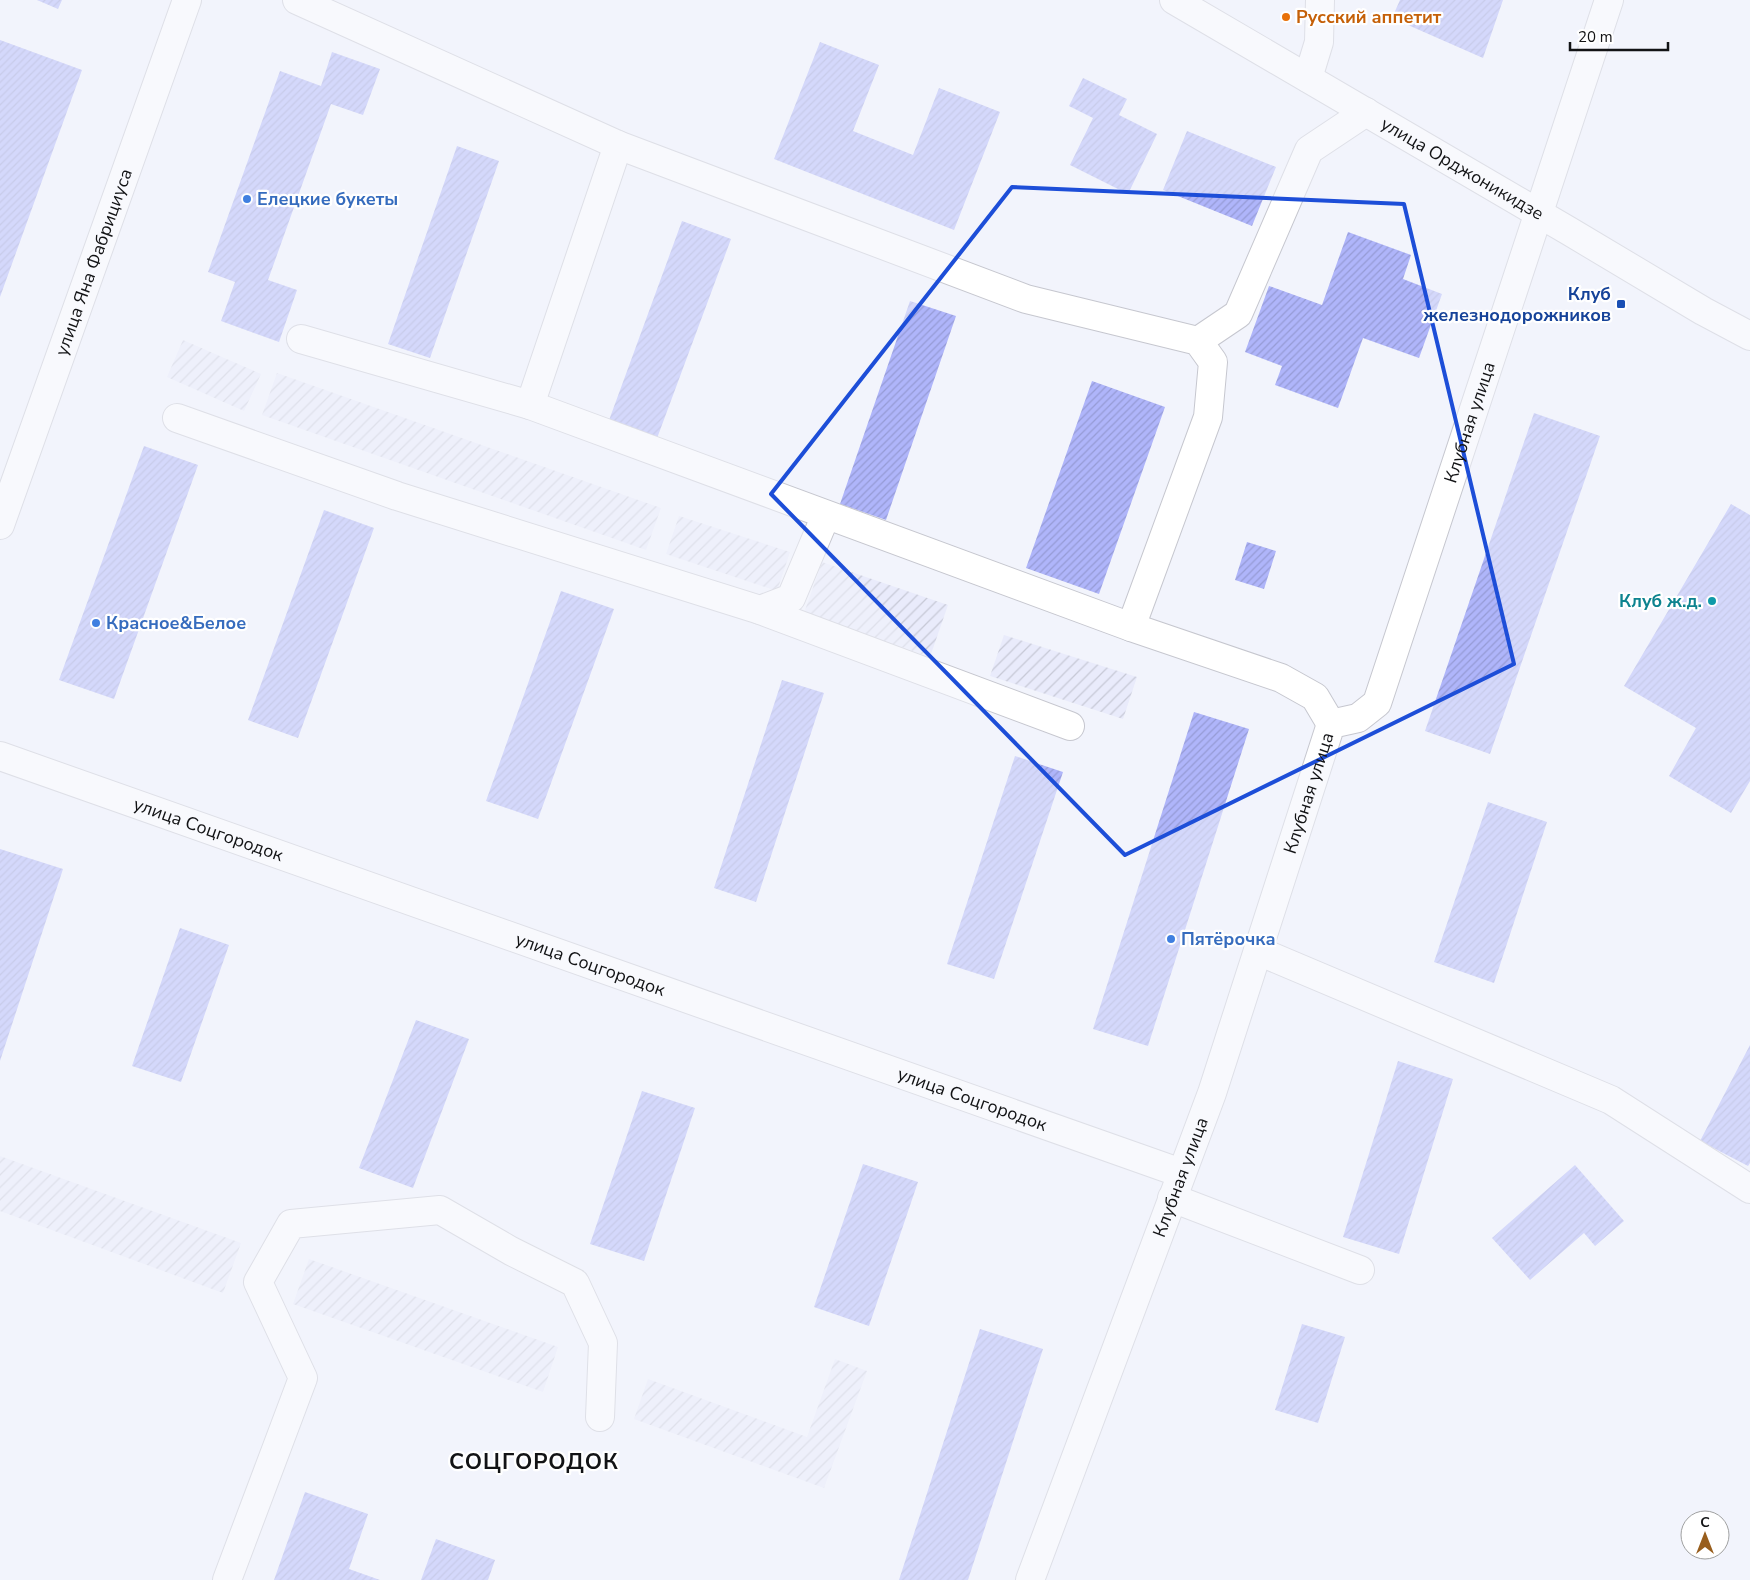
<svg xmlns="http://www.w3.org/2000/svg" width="1750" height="1580" font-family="'Nunito Sans',sans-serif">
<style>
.industrial{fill:url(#industrial-furrows)}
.building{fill:url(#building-hatch)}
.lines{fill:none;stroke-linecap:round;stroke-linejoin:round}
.minor-casing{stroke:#c6c7cf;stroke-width:30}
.major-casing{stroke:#c6c7cf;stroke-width:30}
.minor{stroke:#fff;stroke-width:28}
.major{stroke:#fff;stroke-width:28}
.marked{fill:none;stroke:#1d4ed8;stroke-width:4;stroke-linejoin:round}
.food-dot{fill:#e8710a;stroke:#fff;stroke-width:2}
.shop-dot{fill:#3f7fe0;stroke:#fff;stroke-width:2}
.transit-dot{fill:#1a4fb4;stroke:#fff;stroke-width:2}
.culture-dot{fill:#0f9aa8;stroke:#fff;stroke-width:2}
.labels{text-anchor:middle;stroke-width:4.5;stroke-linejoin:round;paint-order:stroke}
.food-label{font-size:18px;font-weight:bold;fill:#c56008;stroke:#fff;text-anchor:start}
.street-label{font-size:18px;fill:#121315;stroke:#fff}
.shop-label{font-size:18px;font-weight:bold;fill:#366cbe;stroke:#fff;text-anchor:start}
.transit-label{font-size:18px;font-weight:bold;fill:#164399;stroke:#fff;text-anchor:end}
.culture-label{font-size:18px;font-weight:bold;fill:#0d838f;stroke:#fff;text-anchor:end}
.district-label{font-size:22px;font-weight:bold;letter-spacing:1px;fill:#121315;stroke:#fff}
</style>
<defs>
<pattern id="industrial-furrows" width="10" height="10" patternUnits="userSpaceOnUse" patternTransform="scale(1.25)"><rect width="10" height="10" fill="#e9ebfb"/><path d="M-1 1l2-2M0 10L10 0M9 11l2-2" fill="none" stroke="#c7c9d6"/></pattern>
<pattern id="building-hatch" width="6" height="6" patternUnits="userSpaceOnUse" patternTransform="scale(1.25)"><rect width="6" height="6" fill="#afb5fa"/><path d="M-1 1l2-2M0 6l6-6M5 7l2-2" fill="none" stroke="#969bd5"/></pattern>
</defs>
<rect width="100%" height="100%" fill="#f2f4fc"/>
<path class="industrial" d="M183 340 261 374 244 411 167 377Z
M277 373 661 508 646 550 262 415Z
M679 516 790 552 777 591 666 554Z
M822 562 948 605 930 657 804 613Z
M1004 635 1137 677 1123 719 990 676Z
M0 1156 241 1243 223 1293 0 1211Z
M309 1259 558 1347 543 1392 293 1304Z
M835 1359 867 1371 824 1488 634 1419 648 1379 807 1437Z"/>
<path class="building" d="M37 0H62L58 9Z
M1400 0H1503L1483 58 1392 18Z
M0 40 82 70 0 297Z
M820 42 879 65 853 131 913 155 939 88 1000 112 954 230 774 159Z
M332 52 380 69 363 115 331 104 268 280 297 290 279 342 221 321 235 282 208 272 280 71 321 86Z
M1083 78 1127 99 1119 115 1157 134 1128 194 1070 165 1093 118 1069 106Z
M1187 131 1276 167 1252 226 1163 190Z
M457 146 499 161 430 358 388 344Z
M682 221 731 239 656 441 608 423Z
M1348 232 1411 255 1403 279 1442 294 1419 358 1363 338 1338 408 1275 385 1282 366 1245 352 1269 286 1322 305Z
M910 301 956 316 886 520 840 504Z
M1092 381 1165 407 1099 594 1026 568Z
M1534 413 1600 436 1490 754 1425 731Z
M144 446 198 465 114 699 59 680Z
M1731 504 1750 515V781L1731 813 1669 776 1696 728 1624 686Z
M324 510 374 528 298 738 248 720Z
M1247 542 1276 551 1264 589 1235 580Z
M561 591 614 609 538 819 486 801Z
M782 680 824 693 756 902 714 888Z
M1194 712 1249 729 1148 1046 1093 1029Z
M1015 756 1063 772 994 979 947 964Z
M1488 802 1547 822 1494 983 1434 962Z
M0 849 63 869 0 1061Z
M180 928 229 945 181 1082 132 1066Z
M416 1020 469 1039 413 1188 359 1168Z
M1750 1045V1163L1748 1166 1700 1141Z
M1398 1061 1453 1079 1399 1254 1343 1237Z
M642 1091 695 1108 644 1261 590 1244Z
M863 1164 918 1182 869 1326 814 1307Z
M1575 1165 1624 1221 1595 1246 1584 1233 1530 1280 1492 1238Z
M1302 1324 1345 1337 1318 1423 1275 1410Z
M980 1329 1043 1349 968 1580H899Z
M305 1492 368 1514 349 1569 380 1580H274Z
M436 1539 495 1560 488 1580H421Z"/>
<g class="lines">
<defs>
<g id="minor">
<path d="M297 0 618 145 1026 299 1198 341 1213 362 1208 417 1131 627"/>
<path id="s1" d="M1174 0 1569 231 1703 311 1750 336"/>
<path d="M1308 78 1319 42 1320 0"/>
<path d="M301 339 530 405 1131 627 1281 678 1315 697 1331 724"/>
<path d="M1198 341 1238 314 1309 150 1366 112"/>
<path d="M530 405 618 145"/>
<path d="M177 418 397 496 760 610 791 598 826 515"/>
<path d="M760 610 1070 726"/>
<path id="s2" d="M0 756 1181 1173"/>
<path d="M1258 951 1611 1100 1750 1189"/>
<path d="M1172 1198 1360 1270"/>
<path d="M227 1580 303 1378 258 1282 291 1224 440 1210 511 1251 575 1283 603 1343 600 1417"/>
<path id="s3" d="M1030 1580 1212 1093 1331 724 1358 718 1377 703 1609 0"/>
</g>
<g id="major">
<path id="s4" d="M0 525 187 0"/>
</g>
</defs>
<use href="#minor" class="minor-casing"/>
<use href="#major" class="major-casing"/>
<use href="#minor" class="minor"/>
<use href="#major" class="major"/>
</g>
<path d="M0 0H1750V1580H0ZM1012 187 1404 204 1514 664 1125 855 771 494Z" fill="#f2f4fc" fill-opacity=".55" fill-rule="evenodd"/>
<path class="marked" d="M1012 187 1404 204 1514 664 1125 855 771 494Z"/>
<circle class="food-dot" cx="1286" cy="17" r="5"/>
<g class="shop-dot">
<circle cx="247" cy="199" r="5"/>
<circle cx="96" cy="623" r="5"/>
<circle cx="1171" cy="939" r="5"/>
</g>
<rect class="transit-dot" x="1616" y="299" width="10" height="10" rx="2.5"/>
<circle class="culture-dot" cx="1712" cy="601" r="5"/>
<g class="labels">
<g class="food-label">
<text x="1296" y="23">Русский аппетит</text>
</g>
<g class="street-label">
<text dy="6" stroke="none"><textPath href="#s1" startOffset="334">улица Орджоникидзе</textPath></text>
<text dy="6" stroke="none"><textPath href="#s4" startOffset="279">улица Яна Фабрициуса</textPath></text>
<text dy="6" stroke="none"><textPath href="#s3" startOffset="1255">Клубная улица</textPath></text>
<text dy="6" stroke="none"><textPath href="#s3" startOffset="835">Клубная улица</textPath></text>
<text dy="6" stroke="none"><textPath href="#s2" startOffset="221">улица Соцгородок</textPath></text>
<text dy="6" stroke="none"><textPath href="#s2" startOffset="626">улица Соцгородок</textPath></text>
<text dy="6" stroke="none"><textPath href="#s2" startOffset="1031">улица Соцгородок</textPath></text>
<text dy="6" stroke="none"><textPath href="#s3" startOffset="430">Клубная улица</textPath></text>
</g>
<g class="shop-label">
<text x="257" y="205">Елецкие букеты</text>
<text x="106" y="629">Красное&amp;Белое</text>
<text x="1181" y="945">Пятёрочка</text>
</g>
<g class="transit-label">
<text x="1611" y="300">Клуб<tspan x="1611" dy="21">железнодорожников</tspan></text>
</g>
<g class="culture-label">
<text x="1702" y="607">Клуб ж.д.</text>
</g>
<g class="district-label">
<text x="534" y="1469">СОЦГОРОДОК</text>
</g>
</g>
<g transform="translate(1705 1535)"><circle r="24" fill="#ffffff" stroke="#a0a1a1"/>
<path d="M0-4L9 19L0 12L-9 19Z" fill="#985e1d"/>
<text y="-8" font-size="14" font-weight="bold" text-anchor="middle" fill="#121315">С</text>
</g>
<path d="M1570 42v8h98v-8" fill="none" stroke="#121315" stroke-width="2.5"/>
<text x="1578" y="42" font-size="15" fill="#121315" stroke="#ffffff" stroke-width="4" paint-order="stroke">20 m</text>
</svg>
